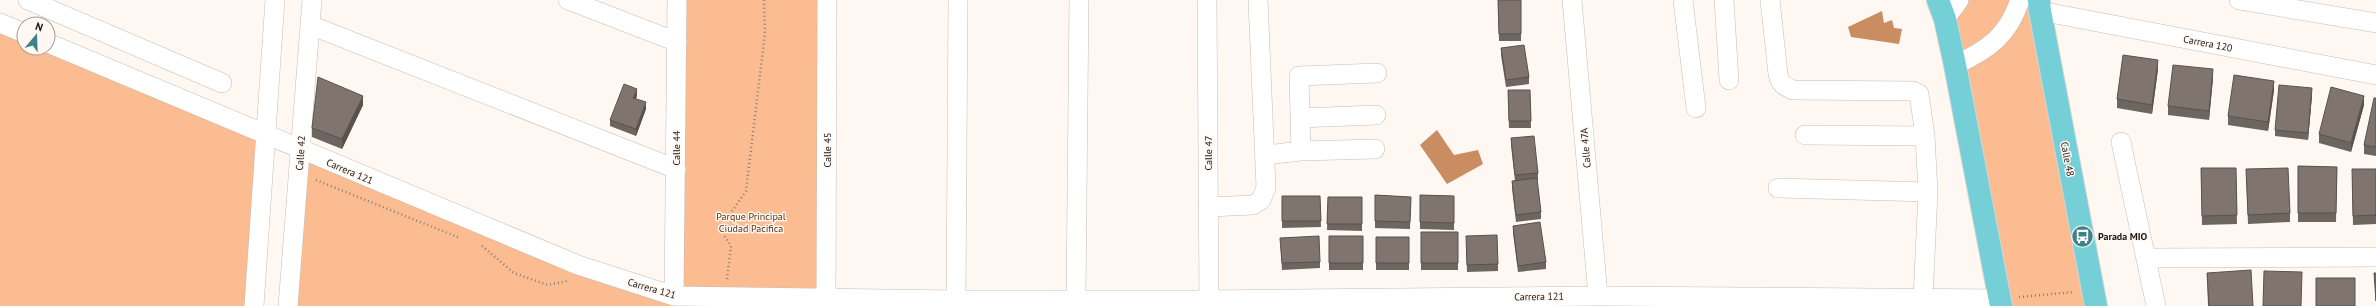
<svg xmlns="http://www.w3.org/2000/svg" width="2376" height="306" font-family="'PT Sans',sans-serif">
<style>
.green{fill:#fabc90}
.water{fill:#c98d61}
.lines{fill:none;stroke-linecap:round;stroke-linejoin:round}
.minor-casing{stroke:#c8bdb5;stroke-width:20}
.major-casing{stroke:#d6d5d5;stroke-width:24}
.path{stroke:#87817d;stroke-width:2.5;stroke-dasharray:1 3;stroke-linecap:butt}
.minor{stroke:#fff;stroke-width:19}
.major{stroke:#74cfd6;stroke-width:22}
.wall{fill:#6d655f}
.shaded-wall{fill:#59524d}
.building{fill:#7f756e;stroke:#59524d}
.labels{text-anchor:middle;stroke-width:3;stroke-linejoin:round;paint-order:stroke}
.street-label{font-size:10px;fill:#1c1815;stroke:#fef7f2}
.park-label{font-size:10px;fill:#582f0d;stroke:#fef7f2}
.poi-label{font-size:10px;font-weight:bold;fill:#1c1815;stroke:#fef7f2;text-anchor:start}
</style>
<rect width="100%" height="100%" fill="#fef7f2"/>
<path class="green" d="M677 0H827L826 300 1998 299 1938 0H2015L2040 11 2096 306H288L301 150 674 296Z
M0 23 24 33V48H48L265 134 254 306H0Z"/>
<path class="water" d="M1882 11 1884 23 1892 20 1894 28 1902 29 1899 44 1851 37 1848 27Z
M1437 130 1454 155 1478 150 1483 164 1447 184 1420 145Z"/>
<g class="lines">
<defs>
<path id="minor" d="M28 0 222 83
M568 0 677 42
M1207 0 1209 306
M1572 0 1598 296
M1683 0 1696 108
M1724 0 1729 80
M1770 0 1778 74C1780 84 1784 86 1793 90L1913 91 1919 94 1925 136 1928 192 1923 299
M2239 0 2376 23
M2040 11 2376 75
M1945 19 1959 0
M0 23 24 33
M310 25 676 169
M48 43 578 265 674 296 956 300H1209L1598 296 1999 299
M1955 65C1988 50 2008 36 2020 0
M1300 118 1376 115
M1805 135 1925 136
M2121 142 2156 306
M1301 151 1299 76 1377 73
M1266 155 1301 151 1375 149
M1778 188 1928 192
M1209 207 1253 205 1261 200 1266 188 1258 0
M2148 258 2376 257
M674 296 677 0
M1076 299 1079 0
M826 300 827 0
M956 300 958 0
M254 306 275 0
M288 306 312 0"/>
<path id="major" d="M1938 0 1945 19 1955 65 2001 306
M2039 0 2040 11 2096 306"/>
</defs>
<use href="#minor" class="minor-casing"/>
<use href="#major" class="major-casing"/>
<path class="path" d="M316 180 460 238
M482 246 514 273 548 285 567 281
M727 279 731 246 724 235 726 220 746 191 765 33 764 0
M2019 297 2074 292"/>
<use href="#minor" class="minor"/>
<use href="#major" class="major"/>
</g>
<path class="wall" d="M1498 0H1521V41H1499Z
M1501 48 1529 77V84L1506 87 1501 55Z
M2158 69 2152 114 2117 108V99Z
M2213 78 2209 120 2168 115V106Z
M1508 90H1530L1531 128H1509Z
M2274 90 2268 131 2228 125V116Z
M2312 95 2308 140 2275 136V130Z
M637 96 636 99 646 109 636 136 610 126V120Z
M2376 98V156L2364 154V145Z
M363 105 342 149 312 137V128Z
M2364 105 2351 152 2319 143V134Z
M1511 138 1538 173V180H1537L1541 212V219L1516 222 1512 188V181H1515L1511 145Z
M2298 166 2337 167 2336 222H2298Z
M2201 168H2236L2237 224 2202 225Z
M2246 169 2290 213V222L2248 224Z
M2376 169V224L2353 225 2352 178Z
M1375 195 1411 197 1410 229 1375 228Z
M1420 195 1454 196V230L1420 229Z
M1282 196H1320L1321 227 1282 228Z
M1328 197H1362V231L1327 230Z
M1513 226 1546 262V269L1518 272 1513 233Z
M1421 232H1458V270H1421Z
M1329 236H1363V270H1329Z
M1376 237H1409V270H1376Z
M1280 238 1320 262V268L1282 270Z
M1466 243 1498 264V271L1467 272Z
M2207 273 2253 306H2208Z"/>
<path class="shaded-wall" d="M2158 60V69L2152 114V105Z
M2213 69V78L2209 120V111Z
M2274 81V90L2268 131V122Z
M2312 88V95L2308 140V133Z
M637 89V96L633 104V98Z
M363 96V105L342 149V139Z
M2364 96V105L2351 152V143Z
M646 102V109L636 136V129Z"/>
<path class="building" d="M1498 0H1521V34H1499Z
M1524 45 1529 77 1506 80 1501 48Z
M2123 55 2158 60 2152 105 2117 99Z
M2173 65 2213 69 2209 111 2168 106Z
M2234 75 2274 81 2268 122 2228 116Z
M318 77 363 96 342 139 312 128Z
M624 84 637 89 633 98 646 102 636 129 610 120Z
M2279 85 2312 88 2308 133 2275 130Z
M2331 87 2364 96 2351 143 2319 134Z
M1508 90H1530L1531 121H1509Z
M2374 98H2376V147L2364 145Z
M1534 136 1538 173 1515 175 1511 138Z
M2298 166 2337 167 2336 213H2298Z
M2201 168H2236L2237 215 2202 216Z
M2288 168 2290 213 2248 215 2246 169Z
M2352 169H2376V215L2353 216Z
M1537 178 1541 212 1516 215 1512 181Z
M1375 195 1411 197 1410 222 1375 221Z
M1420 195 1454 196V223L1420 222Z
M1282 196H1320L1321 221H1282Z
M1328 197H1362V224H1327Z
M1540 222 1546 262 1518 266 1513 226Z
M1421 232H1458V263H1421Z
M1497 235 1498 264 1467 265 1466 236Z
M1319 236 1320 262 1282 263 1280 238Z
M1329 236H1363V263H1329Z
M1376 237H1409V263H1376Z
M2251 270 2253 306H2209L2207 273Z
M2264 271 2302 272 2301 306H2263Z
M2374 273H2376V301Z
M2316 278H2355V306H2316Z"/>
<defs>
<symbol id="bus-disc" viewBox="-11 -11 22 22"><circle r="9.5" fill="#3b8389" stroke="#fef7f2"/><path d="M-5-6H5V4H4V6H2V4H-2V6H-4V4H-5ZM-3.5-4V0h7V-4ZM-3.5 1.2v1.5H-2V1.2ZM2 1.2v1.5H3.5V1.2Z" fill="#fff"/></symbol>
</defs>
<g fill-rule="evenodd">
<use href="#bus-disc" x="2070" y="224" width="25" height="25"/>
</g>
<g class="labels">
<g class="street-label">
<text transform="translate(2208 43) rotate(11)" y="4">Carrera 120</text>
<text transform="translate(676 148) rotate(-90)" y="4">Calle 44</text>
<text transform="translate(1585 148) rotate(-95)" y="4">Calle 47A</text>
<text transform="translate(827 150) rotate(-90)" y="4">Calle 45</text>
<text transform="translate(300 153) rotate(-86)" y="4">Calle 42</text>
<text transform="translate(1208 153) rotate(-90)" y="4">Calle 47</text>
<text transform="translate(2068 159) rotate(79)" y="4">Calle 48</text>
<text transform="translate(350 171) rotate(23)" y="4">Carrera 121</text>
<text transform="translate(652 288) rotate(16)" y="4">Carrera 121</text>
<text transform="translate(1539 296) rotate(-1)" y="4">Carrera 121</text>
</g>
<g class="park-label">
<text x="751" y="220">Parque Principal<tspan x="751" dy="12">Ciudad Pacifica</tspan></text>
</g>
<g class="poi-label">
<text x="2098" y="240">Parada MIO</text>
</g>
</g>
<g transform="translate(36 36) rotate(19)"><circle r="19" fill="#fef7f2" stroke="#a49e9a"/>
<path d="M0-3L7 15L0 10L-7 15Z" fill="#3b8389"/>
<text y="-6" font-size="11" font-weight="bold" text-anchor="middle" fill="#1c1815">N</text>
</g>
</svg>
